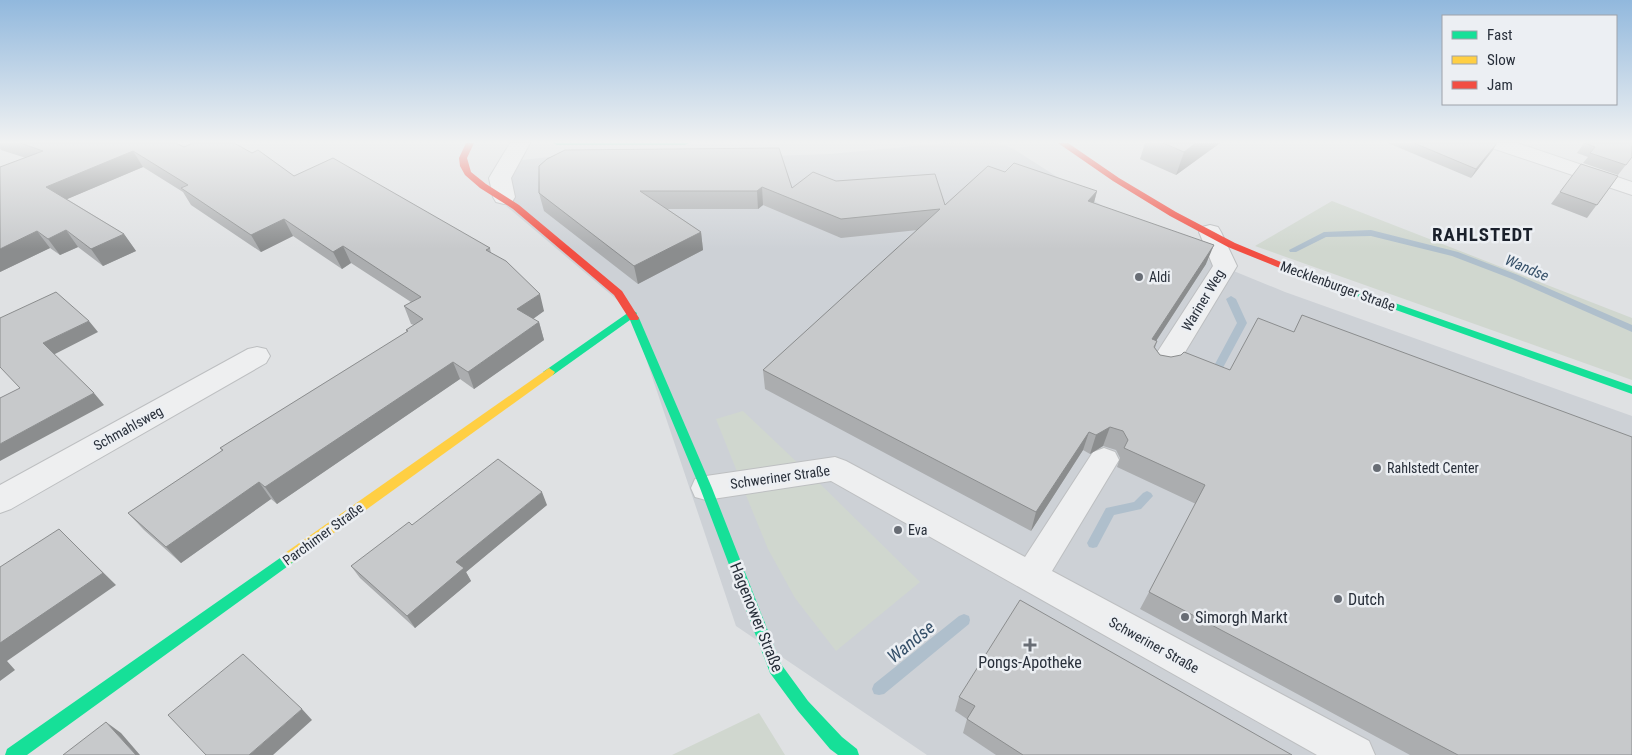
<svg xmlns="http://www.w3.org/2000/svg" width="1632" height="755" font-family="'Roboto Condensed',sans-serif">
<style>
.built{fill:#cdd1d6}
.green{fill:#d0d7cf}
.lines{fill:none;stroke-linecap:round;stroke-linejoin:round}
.stream{fill:#afbfcc;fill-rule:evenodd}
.street-casing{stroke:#bdbfc1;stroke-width:2}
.street{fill:#eeeff0;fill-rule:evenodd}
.fast{fill:#16e098;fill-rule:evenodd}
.slow{fill:#ffcf43;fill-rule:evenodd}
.jam{fill:#f24e42;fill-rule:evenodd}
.wall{fill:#abadaf}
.shaded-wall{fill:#8b8d8e}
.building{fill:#c7c9cb;stroke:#8b8d8e}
.poi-dot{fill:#686d75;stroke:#eceff3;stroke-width:2}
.labels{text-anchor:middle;stroke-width:5;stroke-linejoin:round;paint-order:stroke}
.poi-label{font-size:14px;fill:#282f3a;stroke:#eceff3;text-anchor:start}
.street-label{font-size:14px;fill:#282f3a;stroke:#eceff3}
.water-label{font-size:15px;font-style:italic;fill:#365069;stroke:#eceff3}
.near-poi-label{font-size:16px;fill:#282f3a;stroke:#eceff3;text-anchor:start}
.near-street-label{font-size:16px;fill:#282f3a;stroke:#eceff3}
.near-water-label{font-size:18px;font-style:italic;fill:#365069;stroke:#eceff3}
.district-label{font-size:19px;font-weight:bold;letter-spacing:1px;fill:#1a202b;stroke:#eceff3}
</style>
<rect width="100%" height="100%" fill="#dfe1e3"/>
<path class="built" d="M946 143H997L1012 148 1132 225 1179 244 1219 265 1285 292 1632 416V755H927L736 626 635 326 622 304 492 194 502 169 522 160 549 157 654 160 830 154Z"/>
<path class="green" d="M1332 201 1632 318V380L1255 246Z
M743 411 803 468 740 479 716 419Z
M814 478 920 582 836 651 795 598 768 549 743 488Z
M759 713 785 755H672Z"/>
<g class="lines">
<path class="stream" d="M1371 230 1458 252 1518 275 1632 325V332L1512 279 1452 256 1371 236 1326 237 1296 252H1290L1289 250 1324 232Z
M1231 296 1236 299 1247 323 1218 377 1213 381 1208 377 1237 323 1226 299Z
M1147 491 1151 493 1153 496 1141 509 1114 515 1097 547 1093 548 1089 547 1087 543 1106 508 1134 502 1143 493Z
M964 614 969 616 970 620 969 624 884 694 879 695 874 694 872 689 874 684 959 616Z"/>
<defs>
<path id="street" d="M510 143H530L511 178 515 197 512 202 504 204 496 202 493 197 489 178Z
M1486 143H1517L1632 182V195L1489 147Z
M1210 225 1218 227 1221 232 1237 266 1173 372 1163 374 1153 372 1149 365 1213 266 1199 232 1202 227Z
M257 347 266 349 270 356 266 363 11 509 0 513V485L248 349Z
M1104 448 1115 452 1119 460 1052 571 1369 741 1375 755H1317L831 481 706 500 695 497 691 488 695 479 706 476 835 457 846 461 1025 557 1093 452Z"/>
</defs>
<use href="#street" class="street-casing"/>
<use href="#street" class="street"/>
<path class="fast" d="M553 143H689L685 145H557Z
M1292 267 1632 386V394L1289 272 1287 270 1289 268Z
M632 310 637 313 636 315 639 318 712 488 781 664 808 701 842 737 857 749 859 755H838L830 749 798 711 770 673 700 488 630 320 553 375 549 376 543 372Z
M290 551 295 553 297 557 295 561 27 755H5L7 749Z"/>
<path class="slow" d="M549 368 555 372 553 375 295 561 290 563 285 561 283 557 285 553Z"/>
<path class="jam" d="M466 143H474L467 158 471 172 486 184 519 205 622 291 639 318 638 320H630L614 295 513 209 480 188 465 175 460 166 459 158Z
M1058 143H1068L1119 178 1176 212 1235 243 1295 268 1297 270 1292 273 1228 247 1170 216 1113 181Z"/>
</g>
<path class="wall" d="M0 143H176L184 147 252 153 294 176 490 248 491 253 544 311 533 319 539 322 544 340 474 389 460 379 277 504 271 499 181 563 144 530 128 513 222 451 220 448 407 332 406 330 414 325 411 324 404 306 411 302 351 263 342 269 293 236 261 252 191 205 183 192 143 167 67 199 124 234 136 251 103 266 78 247 60 255 50 248 0 272 26 158 1 150 0 148Z
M1145 143H1220L1176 175 1140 159Z
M1388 143H1497L1493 150 1471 178Z
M1584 143H1632V157L1618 175 1583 163 1588 157 1577 153Z
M539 166 792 188 836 181 945 205 1005 172 1097 191 1094 203 1206 264 1156 341H1157L1155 348 1160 355 1230 370 1294 332 1302 315 1632 755H1410L1140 609 1196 504 1117 467 1120 458 1116 450 1103 446 1090 454 1083 450 1031 531 765 389 763 370 918 230 841 238 763 205 758 209H667L701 232 703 250 638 284 544 211 539 193Z
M1618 176 1587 218 1551 204 1560 192Z
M547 505 466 572 471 581 415 628 360 578 351 566 412 525Z
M959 697 1292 755H996L963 733 967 719 955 711Z"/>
<path class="shaded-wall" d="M1196 143H1220L1176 175 1184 152Z
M1497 143 1493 150 1471 178 1476 169Z
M133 151 143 167 58 203 46 187Z
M762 187 763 205 758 209 757 191Z
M1097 191 1092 209 1088 201Z
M284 219 293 236 261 252 251 235Z
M66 230 78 247 60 255 48 239Z
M37 231 50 248 0 272V249Z
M701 232 703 250 638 284 634 266Z
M124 234 136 251 103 266 91 249Z
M1214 245 1206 264 1145 358 1152 339Z
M343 246 351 263 342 269 333 252Z
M540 294 544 311 523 326 517 309Z
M89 321 98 332 53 355 43 343Z
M539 322 544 340 474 389 468 372Z
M453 362 460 379 277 504 265 487Z
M94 393 104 405 0 461V444Z
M1110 427 1103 446 1090 454 1096 435Z
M1089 432 1083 450 1031 531 1036 512Z
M259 482 271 499 181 563 166 547Z
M542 492 547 505 466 572 471 581 415 628 407 616 456 562Z
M59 529 116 585 7 661 15 670 0 681V643Z
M302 709 312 720 273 755H249Z
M106 722 121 733 140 755H136Z"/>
<path class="building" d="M20 143H176L184 147 193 143H234L252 153 258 150 294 176 333 158 490 248 486 250 506 261 540 294 517 309 539 322 468 372 453 362 265 487 259 482 166 547 128 513 223 450 220 448 408 331 406 330 423 319 404 306 421 297 343 246 333 252 284 219 251 235 181 188 188 185 133 151 46 187 124 234 91 249 66 230 48 239 37 231 0 249V167L43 151Z
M1163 143H1196L1184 152Z
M1414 143H1497L1476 169Z
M1585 143H1632V157L1626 165 1590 153 1595 147Z
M779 148 792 188 813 172 836 181 935 174 945 205 988 166 1005 172 1014 163 1097 191 1088 201 1214 245 1152 339 1157 341 1154 347 1160 355 1171 357 1181 355 1184 352 1230 370 1258 318 1294 332 1302 315 1632 437V755H1458L1149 592 1205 485 1124 448 1128 440 1123 431 1110 427 1096 435 1089 432 1036 512 763 370 940 209 841 219 762 187 757 191H640L701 232 634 266 539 193V166L547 159 565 150Z
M1581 164 1618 176 1597 205 1560 192Z
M56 292 89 321 43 343 94 393 0 444V398L20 388 0 367V318Z
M498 459 542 492 456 562 464 568 407 616 351 566 409 522 412 525Z
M59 529 103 573 0 643V567Z
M1020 600 1292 755H1023L967 719 975 706 959 697Z
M243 654 302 709 249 755H206L168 715Z
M106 722 136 755H63Z"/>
<linearGradient id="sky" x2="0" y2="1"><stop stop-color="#91b8dd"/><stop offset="0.57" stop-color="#f1f2f2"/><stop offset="1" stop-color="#f1f2f2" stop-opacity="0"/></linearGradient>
<rect width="1632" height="249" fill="url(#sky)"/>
<g class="poi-dot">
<circle cx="1139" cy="277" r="5"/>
<circle cx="1377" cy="468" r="5"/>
<circle cx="898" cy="530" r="5"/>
<circle cx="1338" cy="599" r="5"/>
<circle cx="1185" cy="617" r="5"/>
<path d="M1027.5 637.5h5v5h5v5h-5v5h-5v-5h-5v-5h5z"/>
</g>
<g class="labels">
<g class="poi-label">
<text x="1149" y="282">Aldi</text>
<text x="1387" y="473">Rahlstedt Center</text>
<text x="908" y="535">Eva</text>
</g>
<g class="street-label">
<text transform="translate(1338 286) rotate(20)" y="5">Mecklenburger Straße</text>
<text transform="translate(1203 300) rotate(-59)" y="5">Wariner Weg</text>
<text transform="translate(128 428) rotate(-29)" y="5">Schmahlsweg</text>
<text transform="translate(780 477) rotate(-8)" y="5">Schweriner Straße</text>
<text transform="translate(323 534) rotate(-36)" y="5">Parchimer Straße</text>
<text transform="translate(1154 645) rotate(29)" y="5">Schweriner Straße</text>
</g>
<g class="water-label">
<text transform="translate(1527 268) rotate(23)" y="5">Wandse</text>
</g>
<g class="near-poi-label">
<text x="1348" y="605">Dutch</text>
<text x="1195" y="623">Simorgh Markt</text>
<text x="1030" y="668" text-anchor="middle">Pongs-Apotheke</text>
</g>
<g class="near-street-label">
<text transform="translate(757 617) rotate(68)" y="6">Hagenower Straße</text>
</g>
<g class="near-water-label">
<text transform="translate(911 642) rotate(-39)" y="6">Wandse</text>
</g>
<g class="district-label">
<text x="1483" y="241">RAHLSTEDT</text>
</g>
</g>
<rect x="1442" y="15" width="175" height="90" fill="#eceff3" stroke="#9ea2a9"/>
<rect x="1452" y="31" width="25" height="8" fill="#16e098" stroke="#9ea2a9"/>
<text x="1487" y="40" font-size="15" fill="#282f3a">Fast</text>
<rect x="1452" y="56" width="25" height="8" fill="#ffcf43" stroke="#9ea2a9"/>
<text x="1487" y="65" font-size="15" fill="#282f3a">Slow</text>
<rect x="1452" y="81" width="25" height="8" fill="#f24e42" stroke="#9ea2a9"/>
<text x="1487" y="90" font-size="15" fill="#282f3a">Jam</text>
</svg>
